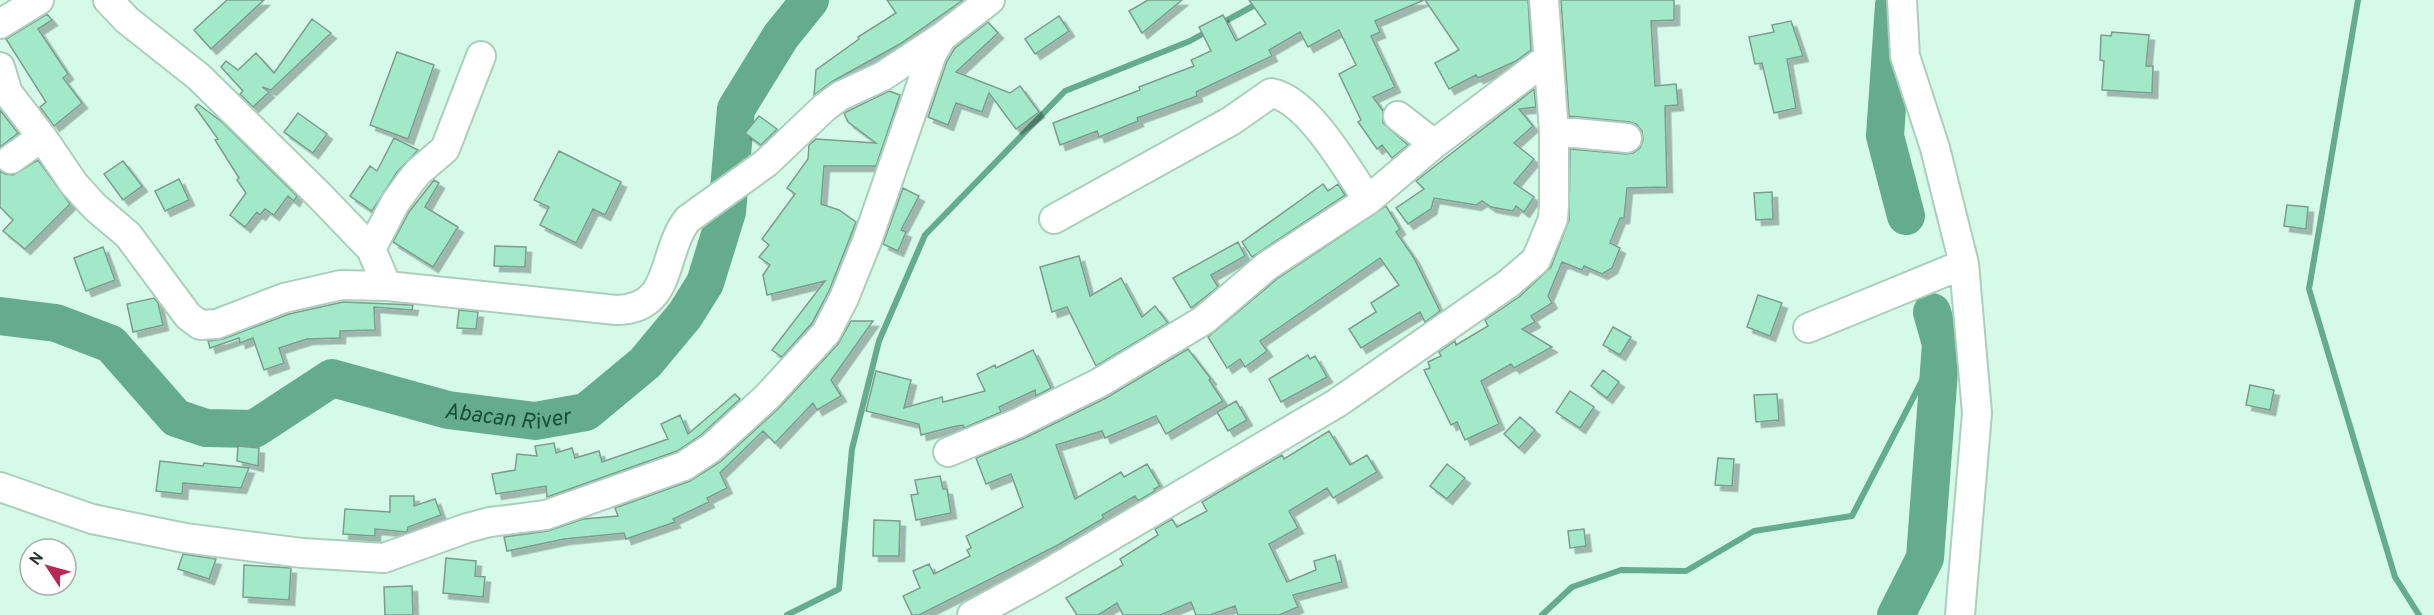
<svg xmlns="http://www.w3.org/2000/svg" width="2434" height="615" font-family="Overpass,sans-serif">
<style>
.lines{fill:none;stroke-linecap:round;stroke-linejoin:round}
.stream{stroke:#65ab8e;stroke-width:6}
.river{stroke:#65ab8e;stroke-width:38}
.building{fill:#a2e9ca;stroke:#7c9d8e;stroke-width:1.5;filter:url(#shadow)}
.minor-casing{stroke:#abcebe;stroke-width:32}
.minor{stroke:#fff;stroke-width:28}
.labels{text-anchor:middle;stroke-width:5;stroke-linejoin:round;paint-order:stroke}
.water-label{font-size:22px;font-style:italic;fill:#164f3b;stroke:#fff}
</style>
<defs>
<filter id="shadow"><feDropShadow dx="5.5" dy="5.5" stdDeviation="0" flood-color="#0004"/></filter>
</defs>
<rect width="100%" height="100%" fill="#d6faea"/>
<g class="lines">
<path class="stream" d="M2358 0 2309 289 2395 577 2419 615
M1220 24 1264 0
M787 615 839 589 852 449 879 341 925 235 1065 91 1190 41 1208 31
M1542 615 1572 587 1621 570 1686 571 1754 531 1852 516 1941 344"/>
<g class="river">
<path d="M1894 5 1885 136 1906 216"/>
<path id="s1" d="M0 316 56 323 111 344 176 418 206 428 254 429 332 378 448 410 535 421 586 412 645 363 685 315 705 283 727 212 736 109 781 36 810 0"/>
<path d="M1896 615 1925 558 1941 344 1932 312"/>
</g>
</g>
<path class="building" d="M227 0H264L211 49 194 30Z
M887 0H963L900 44 833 81 814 95 816 70 859 39 858 37 896 13Z
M1148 0H1182L1142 33 1129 11Z
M1249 0H1424L1375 21 1380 32 1371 36 1395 87 1373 97 1383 111V123L1408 145 1392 158 1382 145 1377 149 1358 122 1361 120 1339 74 1356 65 1339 30 1308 47 1300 32 1269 50 1272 56 1196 92 1197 96 1137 118 1138 121 1099 137 1097 131 1060 145 1053 123 1140 90 1139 87 1194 66 1191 60 1211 51 1199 27 1223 15 1236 41 1266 24Z
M1425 0H1528L1531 50 1516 61 1478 78 1476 75 1449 89 1435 63 1459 50Z
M1561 0H1674V20L1651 21 1655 86 1676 84 1678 105 1665 106 1667 187 1627 188 1624 218H1620L1610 243 1620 248 1612 268 1602 274 1584 266 1582 270 1562 262 1548 296 1552 303 1531 316 1535 322 1522 329 1552 347 1514 368 1511 364 1481 381 1499 424 1465 440 1457 422 1451 425 1424 370 1430 368 1428 362 1441 356 1439 352 1455 341 1456 345 1488 326 1485 320 1519 297 1551 267 1569 220 1570 149 1626 154 1633 153 1640 148 1643 140 1642 131 1636 124 1629 122 1569 116Z
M47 14 52 20 38 29 68 74 63 78 82 103 54 126 40 107 46 102 6 39Z
M1059 16 1069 31 1035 54 1025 39Z
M312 19 331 33 271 90 262 87 269 92 253 107 240 94 243 91 221 67 226 61 238 70 256 53 274 73Z
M1791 21 1803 56 1787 59 1796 108 1774 113 1762 63 1755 64 1749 37 1774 32 1772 25Z
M988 22 998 33 956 72 1010 93 1020 86 1039 112 1016 129 989 93 982 112 956 103 948 125 928 117 947 61 955 48Z
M2112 32 2149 35 2146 66H2153L2152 93 2102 90 2104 61 2100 60 2101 35 2111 36Z
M397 52 434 65 408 139 370 125Z
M1534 89 1536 107 1519 109 1533 126 1514 143 1534 159 1514 183 1534 197 1524 212 1516 206 1513 211 1491 207 1482 201 1476 205 1434 198 1431 209 1408 224 1396 208 1424 189 1416 181Z
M889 91 900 95 876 166H824L821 204 839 210 856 222 829 291 812 323 782 357 772 350 825 281 767 295 763 275 770 265 759 257 769 245 762 239 795 194 787 188 808 159 809 145 816 139 876 143 848 122 844 113Z
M198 104 222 122 297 196 294 201 288 196 274 215 265 209 260 215 257 212 245 227 230 215 246 193 237 180 239 178 215 140 218 139 195 107Z
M0 110 18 133 0 147Z
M298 113 327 134 313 153 284 132Z
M759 116 777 129 761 145 745 133Z
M394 138 418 150 397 172 372 211 350 196 370 166 377 171Z
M559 151 621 182 605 215 593 209 576 243 540 225 549 207 534 200Z
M38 160 70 204 25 249 3 231 13 220 0 207V171L5 174 13 175Z
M123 161 142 186 123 200 104 174Z
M179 179 189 200 165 211 155 191Z
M434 180 439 183 425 207 458 227 433 267 393 242 409 212Z
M1323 184 1328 191 1338 184 1345 195 1252 257 1242 242Z
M903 188 919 196 901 230 906 232 898 251 883 244Z
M1772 192 1773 219 1756 220 1754 193Z
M2287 205 2308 207 2306 229 2284 226Z
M1386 206 1400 229 1396 232 1414 258 1440 311 1425 322 1420 312 1361 348 1349 329 1376 312 1371 303 1399 285 1380 258 1260 341 1267 351 1245 367 1240 359 1227 368 1208 337 1277 279Z
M1238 242 1245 256 1211 275 1218 287 1191 308 1173 278Z
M495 246 526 247 525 267 494 266Z
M103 247 115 280 86 291 74 258Z
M1079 256 1090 296 1121 278 1142 317 1155 306 1168 323 1096 366 1067 307 1052 312 1040 267Z
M1758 295 1782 303 1770 336 1747 327Z
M154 298 158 303 163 325 133 332 127 304Z
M343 302 413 305 412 310 374 307 375 330 340 331V338L307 339 279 348 284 363 264 370 253 338 240 343 239 338 210 348 208 341 223 339 289 314Z
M459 310 478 312 476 329 457 328Z
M851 321H873L831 380 841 396 817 410 813 403 775 443 763 431 720 473 727 488 707 498 709 502 673 519 675 522 626 539 624 533 564 539 507 551 504 537 548 531 583 519 618 516 615 508 690 481 720 462 779 408 838 344Z
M1613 327 1631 337 1620 355 1603 345Z
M1188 349 1211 379 1209 380 1223 401 1166 434 1156 416 1105 438 1102 431 1056 445 1075 499 1121 472 1124 477 1147 464 1160 486 1154 489 1155 491 1138 501 1135 496 1102 515 1104 518 1058 545 919 615H912L903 596 920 588 913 571 929 564 934 574 970 556 967 550 971 548 966 536 1023 507 1011 474 986 484 976 458 1025 438 1106 398Z
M1033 350 1051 388 1036 396 1035 390 999 407 1001 412 964 428 963 425 952 427 921 435 919 424 866 411 876 371 911 380 904 408 942 397 943 402 985 391 977 374 995 365 996 368Z
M1308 355 1310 359 1315 356 1327 377 1281 402 1269 379Z
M1603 370 1619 382 1607 398 1591 386Z
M2250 385 2274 390 2270 410 2246 405Z
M1570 391 1594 407 1580 428 1556 412Z
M735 394 740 399 701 435 677 451 547 497 546 486 496 494 492 474 515 470 517 454 537 456 535 446 554 443 556 453 572 448 575 458 599 451 602 462 668 439 661 424 680 415 688 434Z
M1777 394 1779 420 1756 422 1754 395Z
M1236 401 1247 420 1228 431 1217 412Z
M1520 417 1535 430 1519 448 1504 434Z
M1329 431 1350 465 1367 455 1377 472 1333 498 1327 488 1289 511 1298 528 1269 544 1287 582 1316 570 1314 561 1335 555 1342 582 1293 595 1298 607 1279 615H1238L1235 606 1210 615H1196L1191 602 1160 615H1123L1117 603 1098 615H1077L1066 598 1123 565 1120 559 1158 535 1155 529 1172 519 1177 527 1207 511 1202 502 1282 455 1284 459Z
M238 446 259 448 258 466 237 461Z
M1718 458 1734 459 1732 486 1715 485Z
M160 461 203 466 204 463 249 468 241 488 183 483 182 494 156 491Z
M1447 464 1465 478 1447 499 1430 486Z
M940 476 943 489H947L951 513 916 520 911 495 918 494 915 480Z
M390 496H414V506L435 499 441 515 408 527 407 532 375 529V536L343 534 345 509 390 512Z
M874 520 900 521 899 556H873Z
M1584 529 1586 546 1570 548 1568 531Z
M183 554 216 559 209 579 178 569Z
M446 558 476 561 475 576 485 577 483 597 443 593Z
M244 565 291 568 289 600 243 597Z
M412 586 413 615H385L384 587Z"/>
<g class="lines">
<defs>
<path id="minor" d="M108 0 127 20 199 77 320 196 371 249 387 286 616 310C674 310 661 252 688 219L766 163 825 107 840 96 883 76 942 37 990 0
M1902 0 1905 56 1935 148 1964 264 1977 413 1960 615
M0 24 39 0
M0 67 8 93 42 137 74 184 95 207 128 235 188 316 200 325 217 324 284 298 341 285 387 286
M1398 116 1434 144
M1554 131 1627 138
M11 159 42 137
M1054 219 1231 121 1271 93C1308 99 1347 169 1368 200
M371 249 395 203 410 182 418 172 445 149 481 56
M1808 328 1964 264
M948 452 1018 423 1099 383 1204 320 1267 266 1368 200 1434 144 1548 58
M0 487 92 519 185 538 302 553 384 558 467 528 490 522 546 515 684 466 711 448 767 397 826 333 844 298 867 241 932 54 942 37
M972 615 1038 579 1337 403 1508 284 1536 260 1553 219 1554 205V131L1544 0"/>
</defs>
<use href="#minor" class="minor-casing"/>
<use href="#minor" class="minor"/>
</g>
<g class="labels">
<g class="water-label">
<text dy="8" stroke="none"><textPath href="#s1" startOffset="567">Abacan River</textPath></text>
</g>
</g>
<g transform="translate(48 567) rotate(306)"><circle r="28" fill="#ffffff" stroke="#a9aeac" stroke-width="1.5"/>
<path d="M0-4.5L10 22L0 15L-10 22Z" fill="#b92956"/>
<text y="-9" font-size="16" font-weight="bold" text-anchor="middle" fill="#27352f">N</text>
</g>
</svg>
